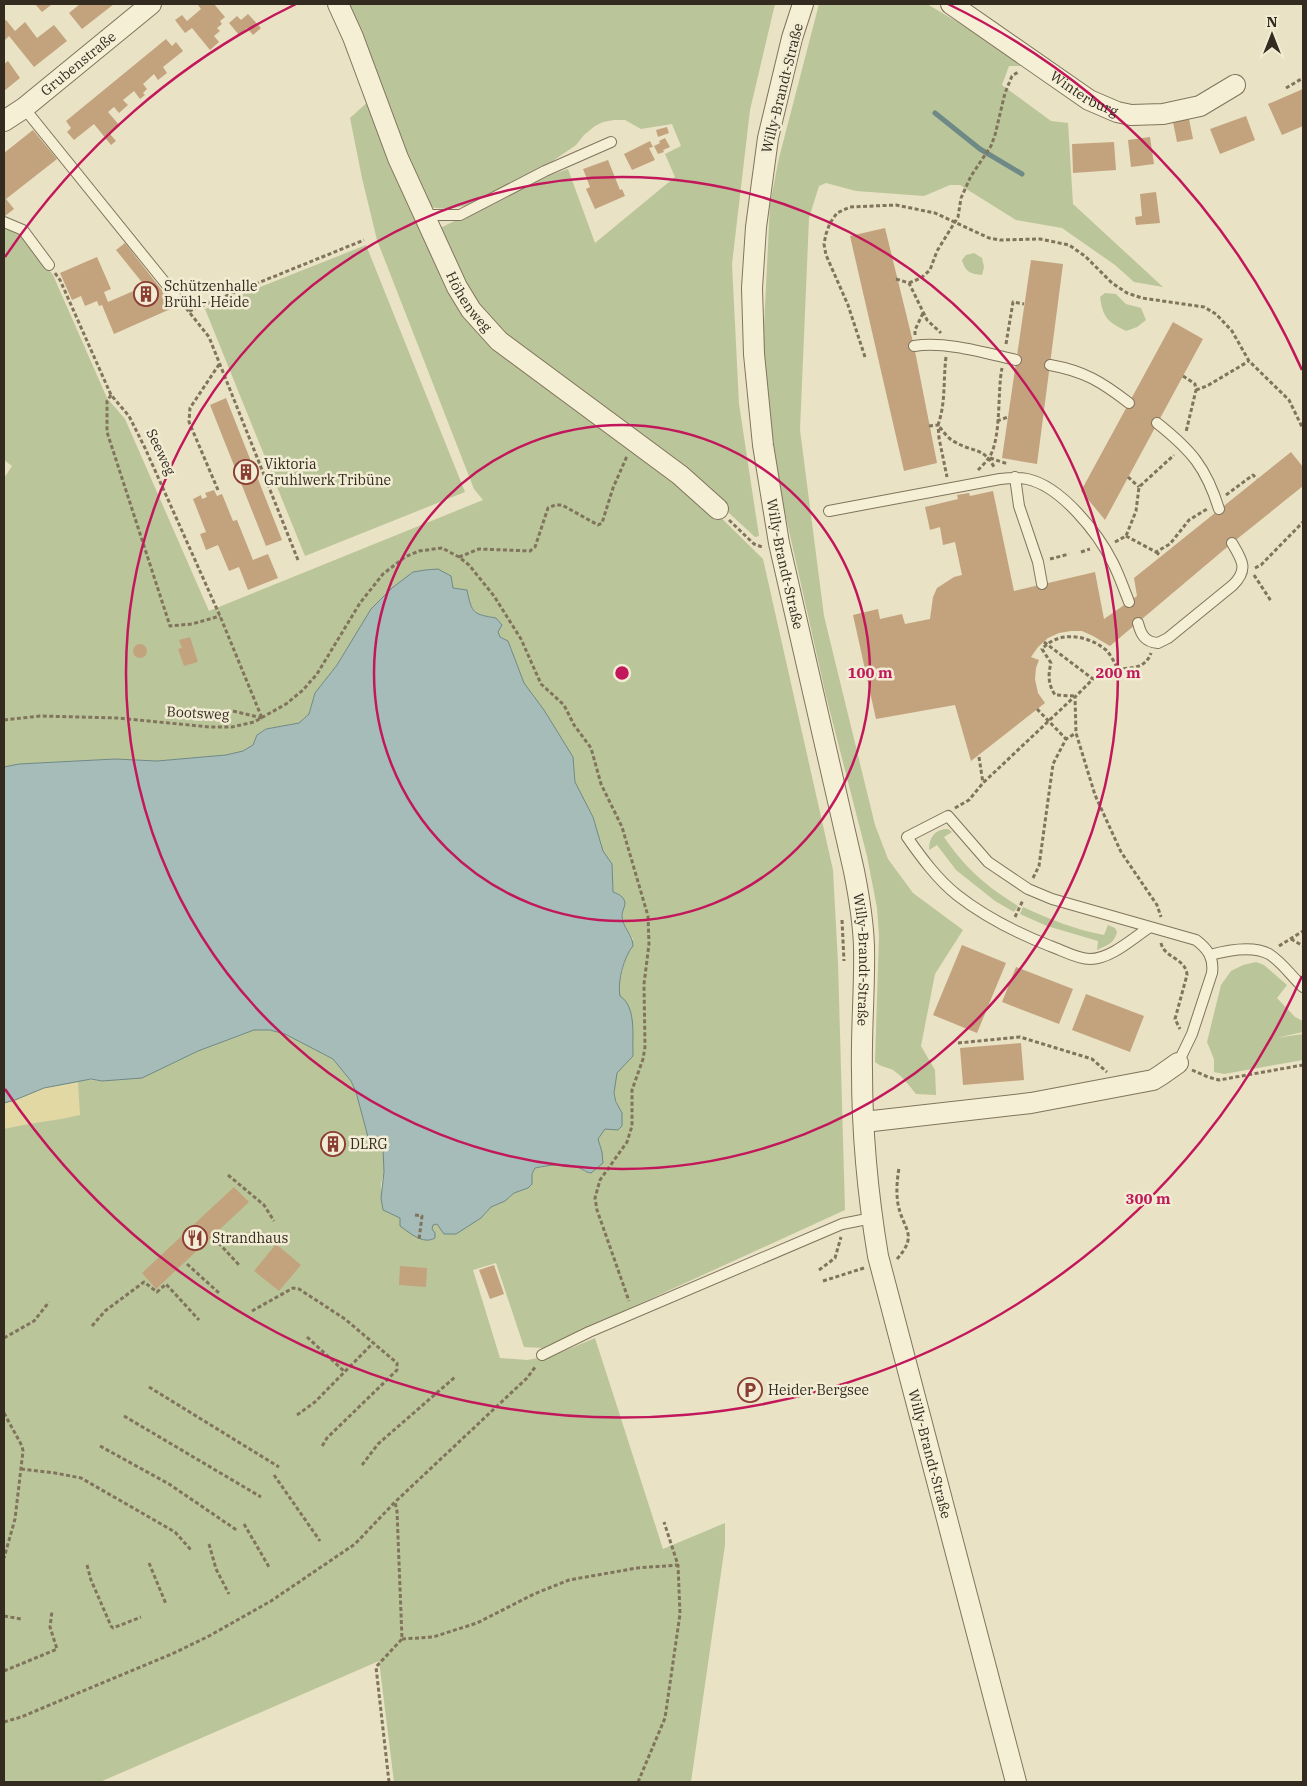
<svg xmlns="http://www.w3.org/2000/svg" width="1307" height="1786" font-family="'IBM Plex Serif',serif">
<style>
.green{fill:#bbc59a}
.sand{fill:#e2d8a4}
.water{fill:#a6bcb8;stroke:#6e8986}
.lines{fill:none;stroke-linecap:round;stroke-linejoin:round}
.stream{stroke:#6e8986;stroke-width:5}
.building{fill:#c3a37e}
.service-casing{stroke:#81745d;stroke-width:12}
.minor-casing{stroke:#81745d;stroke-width:22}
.path{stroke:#81745d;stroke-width:3;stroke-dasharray:4 2.5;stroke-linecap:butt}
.service{stroke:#f5efd6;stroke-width:10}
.minor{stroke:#f5efd6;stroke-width:20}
.ring{fill:none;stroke:#c2185b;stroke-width:2.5}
.labels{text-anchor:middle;stroke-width:5;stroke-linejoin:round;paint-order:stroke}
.street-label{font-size:14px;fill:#332b1f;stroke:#f1ecd3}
.poi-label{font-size:14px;fill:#332b1f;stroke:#f1ecd3;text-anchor:start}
.centre{fill:#c2185b;stroke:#f1ecd3;stroke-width:2.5}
.ring-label{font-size:15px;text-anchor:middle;font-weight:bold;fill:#c2185b;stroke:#f1ecd3;stroke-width:5;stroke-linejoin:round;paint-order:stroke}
</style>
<rect width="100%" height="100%" fill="#e9e2c4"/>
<path class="green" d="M348 4H775L750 110 732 264 739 404 759 536 755 537 703 489 513 341 486 316 452 261 436 230 545 177 568 169 595 243 675 177 665 154 681 146 672 124 641 129 625 120H614L603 122 595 126 584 135 576 145 541 169 470 205 447 209 427 207Z
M819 4H927L1027 63 1024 66H1009L1002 85 1051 121 1068 123 1073 204 1163 287 1134 282 1115 265 1062 228 1016 220 960 185H950L924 196 856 191 826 183 819 186 809 218 800 430 824 616 875 825 888 859 913 893 963 930 935 974 921 1046 935 1070 936 1095 916 1094C909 1085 902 1076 893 1070 887 1067 881 1067 875 1062L879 936 877 908 867 856 826 696 781 495 771 425 763 348 770 204 779 158Z
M371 99 460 308 702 499 763 559 833 870 838 963 845 1210 543 1348 524 1347 496 1263 473 1270 500 1358 527 1360 555 1355 595 1338 663 1549 725 1523V1545L691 1782H394L379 1661 100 1782H4V1103C36 1095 68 1075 102 1081L171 1063 198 1051 254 1030H270L285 1034 333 1059 351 1081 356 1092 368 1137 377 1142 383 1149 384 1172 381 1184 383 1210 400 1218V1226L432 1229 433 1225 438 1224 441 1227 481 1218 491 1207 505 1201 514 1193 528 1188 532 1184V1174L535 1168C552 1165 571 1160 585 1172L602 1152 598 1139 605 1128 618 1130 622 1113C615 1101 611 1087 616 1074 619 1067 628 1061 633 1055L631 1012 620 996 618 989 627 952 633 939C629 933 624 926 623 918 620 904 631 900 613 892L612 864 603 851 593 817 575 782 573 757 544 710 524 683 508 641 500 637 497 631 502 625 496 618C473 614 472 614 467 590L453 588 438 569 425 570 413 572 371 609 337 665 315 693 309 714 299 723 265 729 257 735 253 745 243 751 226 755 157 761 115 759 19 764 4 767V478L12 466 4 460V228L22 236 53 275 107 398 125 419 209 611 483 500 474 489 377 240 362 178 350 118Z
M366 245 465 492 305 556 205 309Z
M974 253 982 258 984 267 982 275C971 274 965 272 962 260L966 255Z
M1105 293 1116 294 1126 304 1141 308 1146 320 1137 327 1126 331C1108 322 1103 318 1100 297Z
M948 829 952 832 944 837C965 868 986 886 1018 906L1014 912 995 901 956 870 937 845 929 850C929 837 935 829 948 829Z
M1023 907C1049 919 1076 930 1104 935L1108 925 1115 928 1117 932C1114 944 1107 945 1097 950L1098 941 1047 926 1020 914Z
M1256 962 1264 965 1287 985 1277 998 1295 1017 1303 1021V1032L1276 1038 1303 1034V1060L1224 1074 1214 1072V1059L1207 1042 1221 985 1231 971 1243 965Z"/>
<path class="sand" d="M78 1082 80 1115C55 1121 29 1123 4 1129V1103L15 1100 44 1088Z"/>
<path class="water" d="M438 569 451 576 453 588 467 590C472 614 473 614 496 618L502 625 498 632 500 637 508 641 524 683 544 710 573 757 575 782 593 817 603 851 612 864 613 892C618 894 624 896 625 903 625 907 622 911 622 915 622 927 633 935 633 946 624 956 617 983 620 996 637 1007 632 1037 633 1056L617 1073 614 1093 616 1102 622 1113V1126L618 1130 605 1129 598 1139 602 1152 603 1163 591 1173C584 1172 582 1168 576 1167 562 1163 550 1165 535 1168L532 1174V1184L528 1188 514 1193 505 1201 491 1207 481 1218 456 1234H444L437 1224 433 1225 432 1229 435 1233V1238C423 1245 410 1233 400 1226V1218L383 1210 381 1198 384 1172 383 1149 377 1142 368 1137 356 1092 351 1081 333 1059 285 1034 270 1030H254L198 1051 142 1078 102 1081 91 1079 44 1088 15 1100 4 1103V767L19 764 115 759 157 761 226 755 243 751 253 745 257 735 266 729 299 723 309 714 315 693 337 665 371 609 392 588 413 572 425 570Z"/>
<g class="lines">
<path class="stream" d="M935 113 980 149 1022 174"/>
</g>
<path class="building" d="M35 4H50L51 5 42 12Z
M80 4H114L82 29 69 13Z
M199 4H214L225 17 220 21 222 24 217 28 220 31 214 36 219 42 210 50 192 28 185 33 175 20 182 15 187 21 201 9 198 5Z
M248 14 261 28 253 35 247 28 239 35 229 23 237 16 241 20Z
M6 20 15 31 25 22 37 38 54 25 67 41 34 67 9 36 4 41V21Z
M166 39 172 46 176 42 183 51 163 67 167 73 158 80 154 74 143 84 147 89 143 93 145 95 140 99 134 91 123 100 128 105 119 113 114 107 108 112 120 126 110 134 116 141 111 145 94 124 74 140 67 132 71 128 66 121Z
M8 61 20 78 4 91V64Z
M1303 89V126L1282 135 1268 104Z
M1246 116 1255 140 1220 154 1210 129Z
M1189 119 1193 139 1177 142 1173 122Z
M667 127 669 133 658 137 656 130Z
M33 130 57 159 6 199 14 209 5 216 4 214V153Z
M1150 137 1154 164 1131 167 1128 140Z
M665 138 670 147 663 150 664 152 658 154 654 146 660 143 659 141Z
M650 141 653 147 649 148 655 160 632 170 624 154Z
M1114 142 1116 170 1073 173 1072 144Z
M608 160 620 190 622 189 625 196 595 209 586 189 590 187 583 169Z
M1156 192 1160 223 1136 225 1135 217 1142 216 1140 194Z
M885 228 914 346 937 463 904 471 850 236Z
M125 243 175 307 114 334 102 305 99 306 97 301 85 306 81 296 72 300 60 273 97 257 111 289 104 292 108 302 145 286 116 250Z
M1031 260 1063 264 1037 464 1002 458Z
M1173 322 1203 339 1105 520 1081 491Z
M226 398 282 540 266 546 210 405Z
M1291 452 1303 467V486L1232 543 1110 646 1093 636 1082 631H1071L1059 633 1048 638 1038 647 1031 657 1039 660 1036 668 1035 679 1038 693 1045 703 971 761 955 705 876 719 853 615 878 609 880 619 902 614 905 624 930 619 933 597 937 588 954 577 962 575 955 542 943 545 940 527 930 530 925 507 958 499 957 495 969 493 970 496 993 491 1014 591 1095 572 1104 619 1137 596 1134 578Z
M214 490 217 496 222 494 233 521 237 520 253 560 268 554 278 578 248 590 239 567 229 571 218 545 206 550 200 534 206 532 193 499 201 495 202 499 207 497 205 493Z
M190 637 198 662 184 666 178 649 182 648 179 640Z
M133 651a7 7 0 1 1 14 0a7 7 0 1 1-14 0Z
M962 945 1006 963 977 1033 933 1015Z
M1016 967 1073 989 1059 1024 1002 1002Z
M1086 994 1144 1016 1130 1052 1072 1030Z
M1021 1043 1024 1080 963 1085 960 1048Z
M338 1135 341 1149 328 1152 325 1138Z
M234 1187 249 1202 156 1289 142 1273Z
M276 1244 301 1265 279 1291 254 1271Z
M494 1265 504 1294 490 1299 479 1270Z
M400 1266 427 1268 426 1287 399 1285Z"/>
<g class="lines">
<defs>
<path id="service" d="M24 108 175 295
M424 215H460L545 171 611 142
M4 222 23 230 49 265
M914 346C946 341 985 353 1016 360
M1050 365C1084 371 1102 382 1129 403
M1157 423C1191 450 1206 467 1219 509
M1015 477 1019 506 1038 562 1042 584
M829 511 1000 479C1009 478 1018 477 1027 479 1061 486 1098 533 1113 563 1119 575 1124 589 1129 602
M1138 623C1141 635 1145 642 1158 643L1168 638 1233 585C1249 569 1242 560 1232 543
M1150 927C1133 938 1111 959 1090 959 1077 959 1062 950 1050 946 1017 933 985 917 957 895 937 879 921 857 907 837L948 816 988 862 1028 889 1052 899 1196 940C1208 949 1214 958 1212 973L1192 1034 1178 1063
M1210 955C1228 950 1252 945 1269 954 1282 962 1292 977 1303 987
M542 1355 589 1332 842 1224 872 1218"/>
<g id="minor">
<path id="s1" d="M338 4 353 37 398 158 457 287 471 310 499 341 680 475 718 509"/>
<path id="s2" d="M803 4 792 38 768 138 756 227 752 288 754 354 763 445 779 543 854 871C859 896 863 920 864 946 865 988 861 1029 862 1071 862 1133 868 1196 878 1256L1016 1782"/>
<path id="s3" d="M951 4 1089 100 1117 112 1131 115 1163 114 1200 106 1235 85"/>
<path id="s4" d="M4 121 24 108 151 4"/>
<path d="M864 1122 1031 1103 1153 1080 1161 1075 1178 1063"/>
</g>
</defs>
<use href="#service" class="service-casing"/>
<use href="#minor" class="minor-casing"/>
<path class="path" d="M1286 88 1303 78
M55 273 60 280 111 395 129 416 145 448 220 616 262 718
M896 279 909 283 927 320 941 333
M909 283 921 278 930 270 937 251 958 217 961 198 971 176 991 146 995 135 1005 93 1012 76 1018 72
M182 303 209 337 298 560
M189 311 364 240
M915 335V330L923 313
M1006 344 1013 302 1024 304
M865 357 848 305 826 255 824 244 826 234 830 223 837 213 850 207 896 205 935 213 989 238 1000 240 1040 239 1069 245 1085 256 1112 283 1127 293 1142 298 1204 307 1216 314 1232 331 1249 361 1289 400 1303 429
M946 357C943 381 946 402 938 425 943 431 948 439 955 442 971 452 984 447 994 467
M1183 376 1195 384 1196 390 1186 432
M1196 390 1207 386 1249 361
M111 395 107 401V432L170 626 192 624 220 616
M997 421 1008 417
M929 426 938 425 939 438 947 477
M990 458 1008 464
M978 470C981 467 985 463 988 459 1002 441 997 392 1002 368
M1128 477 1139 487
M218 490 189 422 190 408 220 363
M1226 495 1253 475 1257 479
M729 520 754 544 762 547
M1126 536 1156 552 1170 544 1189 520 1207 509
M1115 542 1126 536 1136 511 1139 487 1174 455
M1081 552 1090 549
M1156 552 1161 556
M459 557 479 549 530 551 535 547 548 508 555 505H562L598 525 602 523 613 488 627 456
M1050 559 1069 554
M1255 568 1261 565 1303 522
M1254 575 1271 601
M1044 642 1093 679 1075 697 1076 733 1095 795 1121 852 1157 905 1161 917
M1093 679C1097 676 1102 672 1108 671 1124 666 1144 673 1151 653
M1074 696 1055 695C1048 684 1048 675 1051 663L1042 649C1059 630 1088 635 1106 650 1111 655 1115 663 1118 670
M1037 709 1066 739
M233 711 262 718
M4 720 40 716 117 718 210 727H232L254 722 286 704 303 690 317 674 360 603 383 574 405 557 419 551 442 548 459 557 469 565 494 596 521 639 541 684 564 705 574 725 591 748 601 784 622 827 648 916 649 944 644 984 645 1047 643 1059 632 1090V1126L627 1142 600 1180 595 1198 597 1210 629 1301
M979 757 983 783
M955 808 969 800 983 783 1074 697
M1033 878 1039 866 1053 764 1066 739 1076 733
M1015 917 1023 900
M842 920 844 961
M1291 939 1303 946
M1161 943C1164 958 1186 958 1187 975L1175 1019 1180 1029
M1279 946 1303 931
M958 1043 1020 1037 1092 1059 1107 1072
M1192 1070 1208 1077 1219 1080 1303 1065
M228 1175 264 1205 274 1221
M415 1215 422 1216 419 1240
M214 1238 239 1265
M897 1259C919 1234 903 1230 898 1204 896 1192 897 1180 899 1168
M187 1264 219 1293
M819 1270 835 1258 841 1237
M823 1281 864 1268
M252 1311 293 1288 299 1289 345 1319 397 1363V1370L327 1438 321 1448
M92 1326 105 1311 144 1282 157 1292 166 1284 199 1320
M307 1337 345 1372
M4 1338 34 1321 49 1302
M149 1387 279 1467
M4 1413 22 1446 23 1451 15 1519 4 1558
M297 1415 315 1402 373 1343
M124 1416 261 1497
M100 1446 169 1484 238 1531
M362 1465 378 1444 455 1377
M21 1469 55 1473 81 1478 175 1532 191 1550
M274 1475 320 1541
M244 1524 269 1567
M209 1544 216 1569 229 1594
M149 1563 166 1604
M87 1565 91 1580 111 1626 113 1628 141 1617
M4 1616 21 1619
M402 1639 433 1637 477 1623 534 1594 569 1580 637 1568 678 1565 664 1522
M4 1671 57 1649 50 1627 52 1611
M4 1722 21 1717 174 1653 209 1636 271 1601 355 1544 395 1502 527 1378 536 1366
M389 1782 376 1667 402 1639 397 1511 395 1502
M638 1782 665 1718 680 1614 678 1565"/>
<use href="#service" class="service"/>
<use href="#minor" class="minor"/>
</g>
<g class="ring">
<circle cx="622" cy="673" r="248"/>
<circle cx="622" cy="673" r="496"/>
<path d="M1302 976A744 744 0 0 1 5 1089M5 257A744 744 0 0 1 296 4M948 4A744 744 0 0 1 1302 370"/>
</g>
<defs>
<symbol id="building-ring" viewBox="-11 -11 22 22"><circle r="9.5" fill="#f1ecd3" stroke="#8a3d33" stroke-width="1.5"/><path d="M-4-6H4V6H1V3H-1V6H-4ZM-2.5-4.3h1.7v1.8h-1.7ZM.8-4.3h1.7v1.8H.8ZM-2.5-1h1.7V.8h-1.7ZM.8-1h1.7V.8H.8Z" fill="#8a3d33"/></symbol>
<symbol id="restaurant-ring" viewBox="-11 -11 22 22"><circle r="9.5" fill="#f1ecd3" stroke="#8a3d33" stroke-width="1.5"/><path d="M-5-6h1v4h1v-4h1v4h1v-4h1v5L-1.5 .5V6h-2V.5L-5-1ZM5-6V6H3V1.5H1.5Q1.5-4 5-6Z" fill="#8a3d33"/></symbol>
<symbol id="parking-ring" viewBox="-11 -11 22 22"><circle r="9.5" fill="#f1ecd3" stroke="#8a3d33" stroke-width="1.5"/><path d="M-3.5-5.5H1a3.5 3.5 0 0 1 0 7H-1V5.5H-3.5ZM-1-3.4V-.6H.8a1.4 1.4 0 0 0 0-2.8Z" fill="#8a3d33"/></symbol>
</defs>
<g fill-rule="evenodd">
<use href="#building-ring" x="132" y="280" width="28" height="28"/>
<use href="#building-ring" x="232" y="458" width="28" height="28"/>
<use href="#building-ring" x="319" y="1130" width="28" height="28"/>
<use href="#restaurant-ring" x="181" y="1224" width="28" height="28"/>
<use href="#parking-ring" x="736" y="1376" width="28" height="28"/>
</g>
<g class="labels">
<g class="street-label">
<text dy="5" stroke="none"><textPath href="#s4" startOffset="94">Grubenstraße</textPath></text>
<text transform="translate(782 88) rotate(-76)" y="5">Willy-Brandt-Straße</text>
<text dy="5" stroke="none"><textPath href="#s3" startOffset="161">Winterburg</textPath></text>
<text dy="5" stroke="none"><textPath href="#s1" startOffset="326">Höhenweg</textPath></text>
<text transform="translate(161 452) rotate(65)" y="5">Seeweg</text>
<text dy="5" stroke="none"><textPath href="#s2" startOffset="568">Willy-Brandt-Straße</textPath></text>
<text transform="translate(198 713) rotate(3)" y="5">Bootsweg</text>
<text dy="5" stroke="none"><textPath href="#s2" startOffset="972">Willy-Brandt-Straße</textPath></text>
<text dy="5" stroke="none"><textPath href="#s2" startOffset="1474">Willy-Brandt-Straße</textPath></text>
</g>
<g class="poi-label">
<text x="164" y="291">Schützenhalle<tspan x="164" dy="16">Brühl- Heide</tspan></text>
<text x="264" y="469">Viktoria<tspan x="264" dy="16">Gruhlwerk Tribüne</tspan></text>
<text x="350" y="1149">DLRG</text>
<text x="212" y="1243">Strandhaus</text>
<text x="768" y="1395">Heider Bergsee</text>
</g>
</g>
<circle cx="622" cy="673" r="8" class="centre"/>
<g class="ring-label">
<text x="870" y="678">100 m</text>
<text x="1118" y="678">200 m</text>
<text x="1148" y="1204">300 m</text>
</g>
<rect width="1307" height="1786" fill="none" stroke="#332b1f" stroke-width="10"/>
<g transform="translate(1272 35)" stroke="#f1ecd3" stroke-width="4" paint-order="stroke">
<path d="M0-4L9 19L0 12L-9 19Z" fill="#332b1f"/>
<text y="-8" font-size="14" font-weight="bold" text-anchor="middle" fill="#332b1f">N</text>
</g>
</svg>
